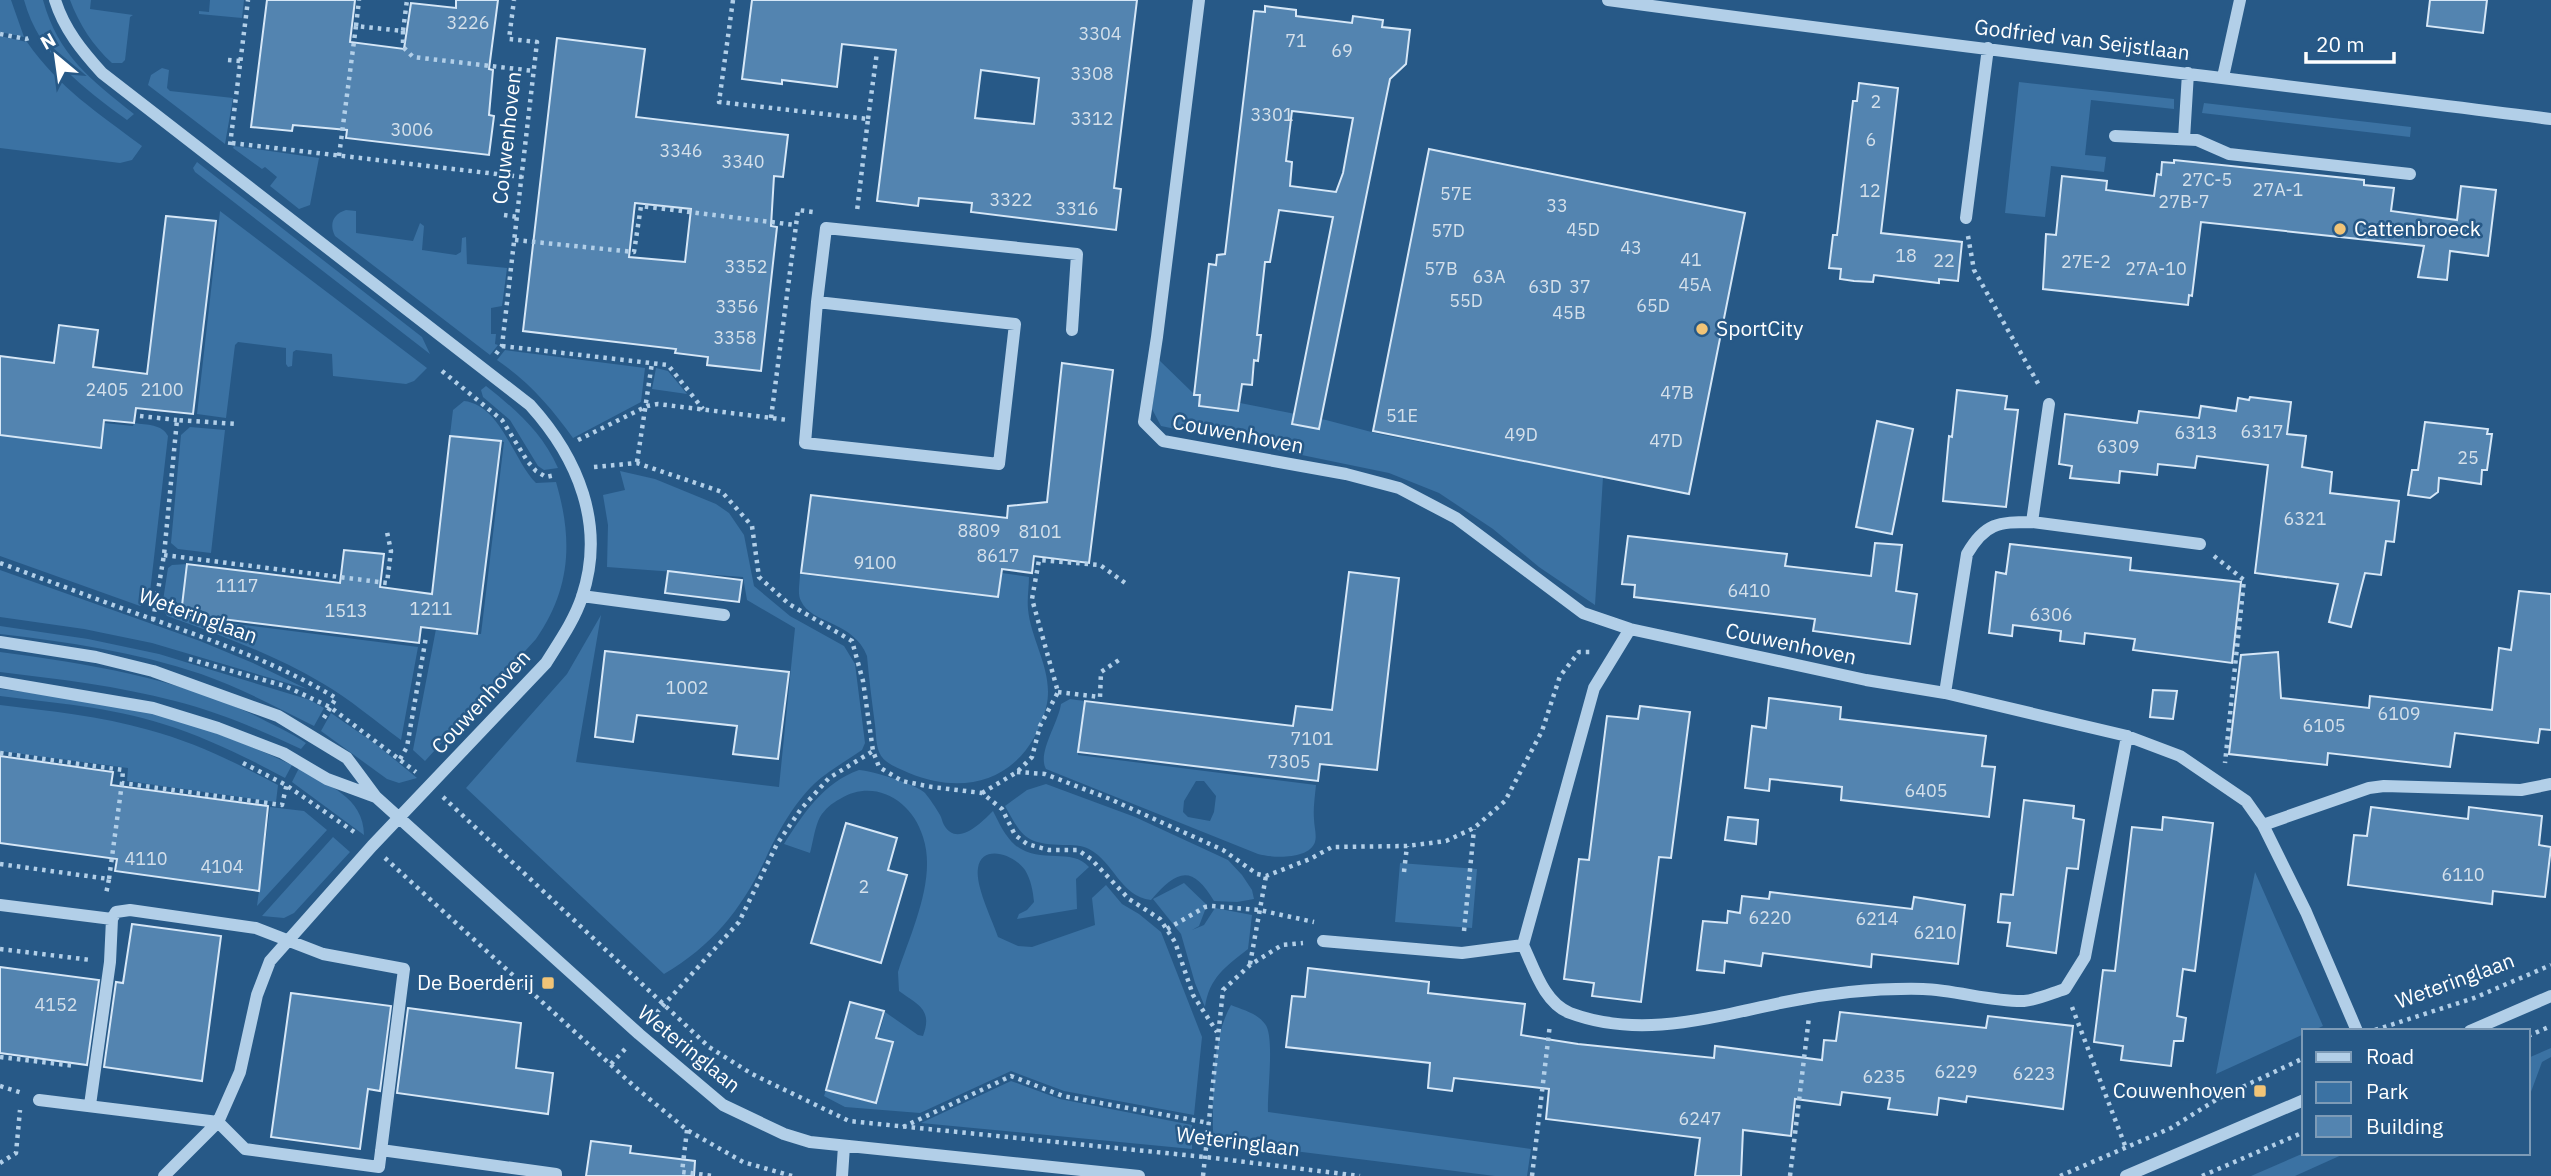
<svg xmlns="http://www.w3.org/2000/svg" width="2551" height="1176" font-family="'IBM Plex Sans',sans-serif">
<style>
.green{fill:#3b72a3;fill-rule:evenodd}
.building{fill:#5384b0;stroke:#d6e7f7;stroke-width:2;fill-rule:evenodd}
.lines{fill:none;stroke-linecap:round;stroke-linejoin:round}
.path{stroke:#b2cfe8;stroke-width:4.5;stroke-dasharray:3.5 5;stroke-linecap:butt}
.minor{stroke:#b2cfe8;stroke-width:12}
.poi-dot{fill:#f1c477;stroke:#275987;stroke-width:2.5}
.labels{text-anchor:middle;stroke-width:5;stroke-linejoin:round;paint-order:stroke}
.number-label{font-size:18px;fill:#d4e0eb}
.street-label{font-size:21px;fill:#fff;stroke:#275987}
.poi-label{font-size:21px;fill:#fff;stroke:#275987;text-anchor:start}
</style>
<rect width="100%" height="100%" fill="#275987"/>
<path class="green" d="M0 0H11L24 37 0 32Z
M24 0H43C58 55 91 80 134 114L127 120C83 88 39 55 24 0Z
M70 0H91L90 9 133 15 130 17 125 60 122 63H112C93 46 79 24 70 0Z
M210 0H244L242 18 199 14V11L209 12Z
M0 36 27 42C59 88 98 113 142 146L132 160 120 163 0 148Z
M162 68 169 70 167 88 170 91 233 98 225 144 148 85 151 75Z
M2019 82 2174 99V109L2091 100 2085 155 2106 157 2104 172 2051 166 2045 217 2005 213Z
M2204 103 2411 127 2410 137 2202 113Z
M234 146 319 158 310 205 299 209 270 186 277 177 265 167 262 169 233 148Z
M197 162 422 337 430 354 195 172 193 168Z
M346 210 356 211V233L413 241 420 223 424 226 422 250 456 255 461 252 462 238 466 237 467 264 507 268 502 306 491 308V334H496L495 344 498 345 490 355 335 236C329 224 333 214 346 210Z
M220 211 427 368 414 381 406 384 333 376 332 354 296 350 293 352 292 366 288 367 286 364V348L238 342 235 345 226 418 197 414Z
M505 350 645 368 641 402 573 438C551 407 528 381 497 360Z
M1159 360 1194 394 1326 420 1379 434 1603 477 1595 605 1539 567 1493 529 1439 493 1389 473 1161 426 1152 409Z
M656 368 668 371 687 394 652 389Z
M486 386C515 409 542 432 558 468L544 470 538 466 510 420 483 397 481 390Z
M464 401C501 405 514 462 536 483L556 482C573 540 571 588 536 639L425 761 413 750 436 629 481 634 504 442 450 435 453 410Z
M104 423 133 426 134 423C147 425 162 424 168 436L149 601 140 606 0 556V435L101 448Z
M190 427 225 430 211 553 178 549 171 543 181 435Z
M620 471 655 479 716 504 729 513 744 535 754 586 790 616 844 646 855 664 865 743 862 750C846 761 828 771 814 784 794 803 776 835 765 860 741 910 712 946 664 974L466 788 567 674 601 615 576 762 779 787 795 628 747 600 743 577 607 567 608 525 603 495 625 490Z
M187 564 181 617 418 647 401 740C375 721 350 699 322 683 273 654 220 635 167 616L162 607 168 568 172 565Z
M0 570 200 641 253 663 307 689 152 643 84 629 0 617Z
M1002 573 1029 577C1029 587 1027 598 1028 609 1031 642 1055 673 1046 708 1028 775 972 799 909 773 898 768 884 764 879 752 876 744 876 733 875 725 872 702 869 679 867 656 854 621 811 624 801 601 797 594 800 582 800 574L998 597Z
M0 626 88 639 159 654 310 700 324 708 314 726C277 707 240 688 201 674 135 652 68 642 0 634Z
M0 652C88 664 173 677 254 715 271 724 290 732 306 743L301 749C260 730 219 712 175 701 118 686 59 679 0 672Z
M0 689C30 693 61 696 92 701 161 711 229 735 292 765L285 778C246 757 205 737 163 724 111 707 54 703 0 696Z
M1070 699 1084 701 1078 755 1316 785C1315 796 1313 808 1314 819 1314 826 1317 835 1315 842 1309 860 1272 858 1258 854L1046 769C1037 753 1058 724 1061 704ZM1196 781H1204L1216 796 1214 812 1210 821 1188 817 1183 812 1184 801Z
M0 705C49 711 101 716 149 730 194 742 237 763 278 785L276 802 127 781 128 768 0 751Z
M331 713 377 745 417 778 399 783 387 779 321 731Z
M299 768C327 785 364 797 364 835L292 782Z
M859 770C870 770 918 785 925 793 930 799 936 808 940 815 942 818 942 822 944 825 957 848 982 822 993 811 999 823 1005 836 1015 845 1040 865 1072 847 1089 867L1076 879 1077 909 1017 919 1019 914 1027 910 1034 902C1033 891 1031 880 1025 870 1015 855 982 843 978 868 975 886 992 919 998 937L1018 946 1032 947 1095 925 1092 898 1106 885 1122 904 1139 914 1161 932 1202 1037 1194 1115 1064 1091 1011 1071 920 1113 845 1107 824 1096 826 1090 876 1104 894 1042 878 1038 885 1012 918 1035 923 1036C933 1009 918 1005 899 991L898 972C911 932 937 879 923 837 912 800 874 778 840 799 832 803 825 809 820 817 815 826 813 842 810 853L784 844C803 814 824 782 859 770Z
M1046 784 1135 817 1228 860 1242 875 1252 890 1254 899 1237 902 1214 901C1192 864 1177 870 1151 900 1120 896 1114 862 1089 849 1082 845 1072 845 1063 845 1026 844 1022 837 1005 806L1027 790Z
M270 807 304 811 327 830 257 906Z
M333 837 350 852 294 913 284 918 262 916Z
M1400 863 1477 869 1472 928 1395 922Z
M2255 872 2323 1026 2312 1031H2304V1034L2216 1074Z
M1184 883 1207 905 1199 926 1192 930 1204 925 1215 908 1252 915 1248 949C1226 966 1209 978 1205 1007L1195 983 1181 934 1153 899Z
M1231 1005C1243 1010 1257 1013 1265 1024 1275 1036 1267 1092 1268 1112L1531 1149 1527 1176H1495L1213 1141C1213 1098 1210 1043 1231 1005Z
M2551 1048V1057L2542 1062 2528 1100V1058Z
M1011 1081 1060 1099 1192 1125V1149L921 1123Z
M2304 1153H2346L2295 1176H2251Z"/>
<path class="building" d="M267 0H355L350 42 404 49 411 3 456 8V0H498L489 69 493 70 489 115 494 116 489 155 346 138 347 130 293 125 292 131 251 127Z
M752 0H1137L1114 188 1121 189 1116 230 971 212 972 203 919 198 918 206 877 201 896 50 842 44 837 87 782 80V84L742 79ZM981 70 1039 78 1034 124 975 118Z
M2430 0H2487L2483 33 2427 26Z
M1265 6 1296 10V16L1352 23 1353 16 1383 20 1382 27 1410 30 1406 64 1390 79 1319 429 1292 424 1333 217 1279 210 1270 262H1265L1257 335H1261L1258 361 1254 360 1252 385 1242 384 1238 411 1199 406 1200 395H1194L1209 264 1216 265 1217 255 1225 254 1254 11 1265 12ZM1292 111 1353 118 1343 173 1336 192 1290 186 1292 162 1286 161Z
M557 38 645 49 636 117 788 135 783 177 774 176 771 226 777 227 761 371 707 365 708 357 675 353 676 349 523 331ZM635 203 691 209 685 262 629 257Z
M1859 83 1898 88 1881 233 1962 242 1958 281 1939 279V283L1874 275 1873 282 1854 281 1840 279 1841 269 1829 268 1833 235H1837L1853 101H1857Z
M1429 149 1745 213 1689 494 1373 431Z
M2174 160 2364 180V185L2394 188 2391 211 2457 220 2461 186 2496 190 2488 256 2450 251 2447 280 2418 277 2424 246 2201 222 2192 296 2189 295 2188 305 2043 289 2046 234 2056 235 2062 176 2107 181 2106 190 2154 196 2157 174 2161 175 2162 162 2174 163Z
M166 216 216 221 193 414 136 408 134 423 104 420 101 448 0 435V356L54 363 59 325 98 330 93 367 147 374Z
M1062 363 1113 370 1089 563 1034 556 1032 573 1002 569 998 597 801 573 811 495 1007 518 1008 506 1047 502Z
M1957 390 2007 396 2005 409 2018 410 2006 507 1943 501 1949 436 1952 437Z
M2250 397 2291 402 2287 434 2306 436 2302 467 2332 472 2330 493 2399 501 2394 542 2386 541 2381 575 2365 573 2351 627 2329 622 2338 584 2255 573 2268 465 2197 456 2195 468 2158 464 2157 475 2120 471 2119 483 2070 478 2072 466 2059 464 2065 414 2137 423 2139 411 2199 418 2201 406 2236 411 2238 398 2249 400Z
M1877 421 1913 429 1892 534 1856 527Z
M2425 422 2488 429 2487 434H2492L2487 470H2482L2481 484 2439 478 2438 492 2430 498 2408 495 2412 470H2418Z
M450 436 501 441 477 634 421 627 419 643 181 614 187 564 340 583 344 550 384 554 380 587 432 594Z
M1628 536 1787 554 1785 566 1871 576 1875 543 1902 545 1896 591 1917 594 1910 644 1813 631 1815 619 1634 597 1635 585 1622 584Z
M2010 544 2131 558 2130 570 2241 582 2232 663 2133 650 2135 639 2109 636 2085 633 2084 644 2060 641 2061 631 2013 625 2012 636 1989 633 1996 572 2006 574Z
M668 571 742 580 739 602 665 593Z
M1349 572 1399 578 1377 770 1320 764 1318 781 1078 752 1085 701 1293 726 1296 706 1332 710Z
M2519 591 2551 594V730L2540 729 2538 743 2455 733 2450 767 2328 753 2327 765 2229 754 2241 655 2278 652 2281 698 2369 708 2370 696 2492 710 2499 648 2511 650Z
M605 651 789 672 778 759 733 754 737 726 637 715 633 742 595 737Z
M2153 690 2177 691 2173 719 2150 717Z
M1769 698 1841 707 1840 719 1986 736 1982 766 1995 767 1989 817 1841 800 1842 787 1770 779 1769 791 1745 788 1752 726 1766 728Z
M1640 706 1690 712 1671 858 1659 857 1641 1002 1592 996 1594 983 1564 979 1579 859 1589 860 1607 716 1638 719Z
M0 756 113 772 111 785 268 806 259 891 115 871 117 859 0 843Z
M2024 800 2074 806 2073 818 2084 820 2078 869 2067 868 2056 953 2007 946 2010 923 1998 922 2001 894 2013 895Z
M2371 807 2468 819 2469 807 2542 816 2539 845 2551 847 2545 897 2493 891 2492 904 2348 885 2354 835 2367 836Z
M1728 817 1758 820 1756 844 1725 840Z
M2163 817 2213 823 2195 971 2183 969 2177 1016 2186 1018 2183 1041H2174L2171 1066 2121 1060 2123 1046 2094 1042 2103 970 2115 971 2132 827 2162 830Z
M846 823 897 838 888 870 907 875 881 963 811 943Z
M1770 892 1912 909 1914 897 1965 905 1958 964 1872 954 1871 967 1763 953 1761 966 1725 961 1724 973 1697 970 1703 921 1727 923 1728 911 1740 913 1742 896 1769 899Z
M132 924 221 936 202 1081 104 1067 116 982 123 983Z
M0 967 99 980 87 1065 0 1053Z
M1308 968 1429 982 1428 993 1525 1004 1521 1035 1578 1044 1714 1058 1715 1046 1822 1060 1824 1040 1836 1041 1840 1012 1986 1028 1988 1016 2073 1026 2063 1109 1967 1096 1966 1102 1939 1098 1937 1115 1888 1109 1890 1098 1842 1092 1840 1105 1795 1099 1791 1136 1743 1130 1741 1176H1695L1700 1138 1546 1119 1549 1089 1454 1078 1452 1091 1428 1088 1430 1063 1286 1047 1292 996 1305 997Z
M291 993 391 1006 380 1091 368 1089 360 1149 271 1137Z
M850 1002 884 1011 876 1038 893 1042 876 1103 826 1090Z
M408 1008 521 1023 516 1068 553 1073 548 1114 397 1093Z
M591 1141 631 1146 630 1153 695 1161 694 1176H586Z"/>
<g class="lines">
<path class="path" d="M733 0 719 102 868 119 857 211
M356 26 359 0
M403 31V47L413 57 534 71
M0 34 26 39 31 37
M228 60 241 61
M868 119 877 52
M232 143 522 177
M230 145 248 0
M339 156 356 26 403 31 407 0
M504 215 518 217
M1968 236 1974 270 2040 387
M515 240 634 252 641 206 795 225
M502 346 668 365 703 409
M496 354 502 346 537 42 509 39 514 0
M442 371 502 420 528 462 536 471 546 477 555 475
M140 416 177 420
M771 418 798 210 813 212
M578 440 647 406 658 404 788 420
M637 462 652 363
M594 467 637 463 722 492 752 526 759 577 789 604 852 641 863 681 873 751 879 767 902 781 932 787 982 793 1002 809 1015 835 1027 844 1049 850H1078L1091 859 1129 899 1160 919 1175 942 1193 995 1217 1032
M164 555 387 583 391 551 387 532
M2214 556 2244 580 2225 763
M0 563C52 582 103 602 155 620 219 643 277 663 336 698L322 721
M153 620 164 555 177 420 237 424
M189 659 285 686 330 707 416 772
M1058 692 1100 697 1101 672 1119 660
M0 753 123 770 122 783 282 805 287 783
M400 759 407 747 426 637
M243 763 286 785 357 834
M1017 772 1045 774 1110 799 1223 850 1257 874 1266 876 1310 859 1332 847 1407 846 1446 841 1474 828 1505 801 1542 731 1560 676 1579 652H1594
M982 793 1017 772 1032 757 1040 726 1058 692 1032 599 1039 560 1100 565 1128 585
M443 797 709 1047 752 1074 849 1121 1205 1157 1360 1176
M385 858 635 1087 687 1130 743 1162 792 1176
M0 864 109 879 106 894
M1404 872 1407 846
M109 879 122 783
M1167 929 1205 907 1212 906 1259 910 1314 922
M1464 931 1474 829
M0 949 91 960
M1250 964 1266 876
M2072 1007 2126 1148
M651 1019 739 922 777 844 801 809 829 778 873 751
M2375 1030 2474 998 2551 965
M2528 1036 2551 1026
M0 1057 76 1066
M611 1064 627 1047
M0 1086 22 1093
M903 1127 1011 1076 1063 1096 1209 1123
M687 1130 682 1172 714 1176
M0 1163 16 1153 20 1110
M1203 1176 1223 990 1250 965 1282 945 1303 943
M1532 1176 1550 1024
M1790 1176 1809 1017
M2060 1176 2171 1128 2219 1098 2304 1058
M2202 1176 2304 1132"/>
<path class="minor" d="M55 0C64 29 82 51 102 73L530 405C578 458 606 525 582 597 574 621 559 642 546 663L372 846 270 961 257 995 240 1072 218 1122 164 1176
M1199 0 1157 337 1144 422 1163 441 1346 474 1399 488 1456 518 1583 613 1630 629 1866 680 1945 693 2127 736 2180 756 2246 801 2263 825 2306 912 2357 1031
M1608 0C1922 43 2237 79 2551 119
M2223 77 2240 0
M2115 136 2197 140 2229 154 2410 174
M2184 139 2188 73
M1966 218 1988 48
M817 302 1015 324 999 464 805 443Z
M817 302 826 228 1077 254 1072 330
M2032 522 2049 404
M582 596 724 615
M1630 629 1594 688 1523 945C1534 968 1544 1003 1570 1013 1642 1040 1715 1016 1785 1002 1830 993 1877 988 1923 989 1955 990 1994 1002 2024 1001 2037 1000 2052 993 2065 989L2085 957 2127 736
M0 642 96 657 153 671 278 716 347 758 376 797 639 1034 723 1105 784 1134 810 1142 1139 1176
M0 682 153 708 218 728 283 753 327 779 376 797
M1945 693 1967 554C1985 523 1998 522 2032 522L2200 544
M2263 825 2369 788 2384 786 2521 790 2551 784
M0 905 112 919 116 912 130 910 256 928 323 954 404 969 379 1167 245 1149 218 1122 39 1100
M1323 941 1462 953 1523 945
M2470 1031 2551 996
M90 1105 110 962 112 919
M381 1150 556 1174V1176
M842 1176 844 1146
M2126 1176 2304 1100"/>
</g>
<g class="poi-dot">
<circle cx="2340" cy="229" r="7"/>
<circle cx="1702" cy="329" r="7"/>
<rect x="541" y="976" width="14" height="14" rx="3.5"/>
<rect x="2253" y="1084" width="14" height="14" rx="3.5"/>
</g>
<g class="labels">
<g class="number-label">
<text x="468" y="29">3226</text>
<text x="1100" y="40">3304</text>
<text x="1296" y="47">71</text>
<text x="1342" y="57">69</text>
<text x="1092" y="80">3308</text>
<text x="1876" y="108">2</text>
<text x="1272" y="121">3301</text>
<text x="1092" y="125">3312</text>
<text x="412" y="136">3006</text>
<text x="1871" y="146">6</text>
<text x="681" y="157">3346</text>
<text x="743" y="168">3340</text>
<text x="2207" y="186">27C-5</text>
<text x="2278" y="196">27A-1</text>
<text x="1870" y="197">12</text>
<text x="1456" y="200">57E</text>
<text x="1011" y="206">3322</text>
<text x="2184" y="208">27B-7</text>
<text x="1557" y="212">33</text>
<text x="1077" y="215">3316</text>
<text x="1583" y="236">45D</text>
<text x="1448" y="237">57D</text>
<text x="1631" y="254">43</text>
<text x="1906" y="262">18</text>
<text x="1691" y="266">41</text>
<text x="1944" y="267">22</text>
<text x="2086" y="268">27E-2</text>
<text x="746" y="273">3352</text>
<text x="1441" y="275">57B</text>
<text x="2156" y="275">27A-10</text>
<text x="1489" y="283">63A</text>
<text x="1695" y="291">45A</text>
<text x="1545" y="293">63D</text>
<text x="1580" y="293">37</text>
<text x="1466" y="307">55D</text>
<text x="1653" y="312">65D</text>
<text x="737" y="313">3356</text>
<text x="1569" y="319">45B</text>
<text x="735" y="344">3358</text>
<text x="107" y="396">2405</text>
<text x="162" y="396">2100</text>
<text x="1677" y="399">47B</text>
<text x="1402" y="422">51E</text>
<text x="2262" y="438">6317</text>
<text x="2196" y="439">6313</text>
<text x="1521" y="441">49D</text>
<text x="1666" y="447">47D</text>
<text x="2118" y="453">6309</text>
<text x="2468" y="464">25</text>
<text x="2305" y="525">6321</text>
<text x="979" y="537">8809</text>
<text x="1040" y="538">8101</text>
<text x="998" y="562">8617</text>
<text x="875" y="569">9100</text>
<text x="237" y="592">1117</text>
<text x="1749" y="597">6410</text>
<text x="431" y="615">1211</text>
<text x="346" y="617">1513</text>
<text x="2051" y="621">6306</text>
<text x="687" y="694">1002</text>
<text x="2399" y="720">6109</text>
<text x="2324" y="732">6105</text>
<text x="1312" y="745">7101</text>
<text x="1289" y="768">7305</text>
<text x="1926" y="797">6405</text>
<text x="146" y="865">4110</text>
<text x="222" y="873">4104</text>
<text x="2463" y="881">6110</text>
<text x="864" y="893">2</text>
<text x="1770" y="924">6220</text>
<text x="1877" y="925">6214</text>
<text x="1935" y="939">6210</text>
<text x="56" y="1011">4152</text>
<text x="1956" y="1078">6229</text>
<text x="2034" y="1080">6223</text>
<text x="1884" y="1083">6235</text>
<text x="1700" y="1125">6247</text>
</g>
<g class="street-label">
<text transform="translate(2082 40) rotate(7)" y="7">Godfried van Seijstlaan</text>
<text transform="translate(507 138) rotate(-84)" y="7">Couwenhoven</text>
<text transform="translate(1238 434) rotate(11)" y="7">Couwenhoven</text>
<text transform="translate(198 616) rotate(20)" y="7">Weteringlaan</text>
<text transform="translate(1791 644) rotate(12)" y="7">Couwenhoven</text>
<text transform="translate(481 702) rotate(-47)" y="7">Couwenhoven</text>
<text transform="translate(2455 981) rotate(-20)" y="7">Weteringlaan</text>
<text transform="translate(689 1049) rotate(39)" y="7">Weteringlaan</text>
<text transform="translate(1238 1142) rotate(7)" y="7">Weteringlaan</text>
</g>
<g class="poi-label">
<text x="2354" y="236">Cattenbroeck</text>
<text x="1716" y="336">SportCity</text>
<text x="534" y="990" text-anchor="end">De Boerderij</text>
<text x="2246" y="1098" text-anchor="end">Couwenhoven</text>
</g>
</g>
<rect x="2302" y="1029" width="228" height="126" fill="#275987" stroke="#7d9bb7" stroke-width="2"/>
<rect x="2316" y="1052" width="35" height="10" fill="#b2cfe8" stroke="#7d9bb7" stroke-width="2"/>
<text x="2366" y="1064" font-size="21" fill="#ffffff">Road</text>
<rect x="2316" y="1082" width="35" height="21" fill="#3b72a3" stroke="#7d9bb7" stroke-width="2"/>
<text x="2366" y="1099" font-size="21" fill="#ffffff">Park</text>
<rect x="2316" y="1116" width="35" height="21" fill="#5384b0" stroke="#7d9bb7" stroke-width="2"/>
<text x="2366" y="1134" font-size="21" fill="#ffffff">Building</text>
<g transform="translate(56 56) rotate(331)" stroke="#275987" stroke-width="5" paint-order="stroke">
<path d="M0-5L12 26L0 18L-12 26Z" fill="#ffffff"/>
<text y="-10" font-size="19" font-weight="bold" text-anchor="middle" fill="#ffffff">N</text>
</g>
<path d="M2306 52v10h88v-10" fill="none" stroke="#ffffff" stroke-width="3.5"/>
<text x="2316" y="52" font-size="21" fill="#ffffff" stroke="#275987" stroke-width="5" paint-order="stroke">20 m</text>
</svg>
